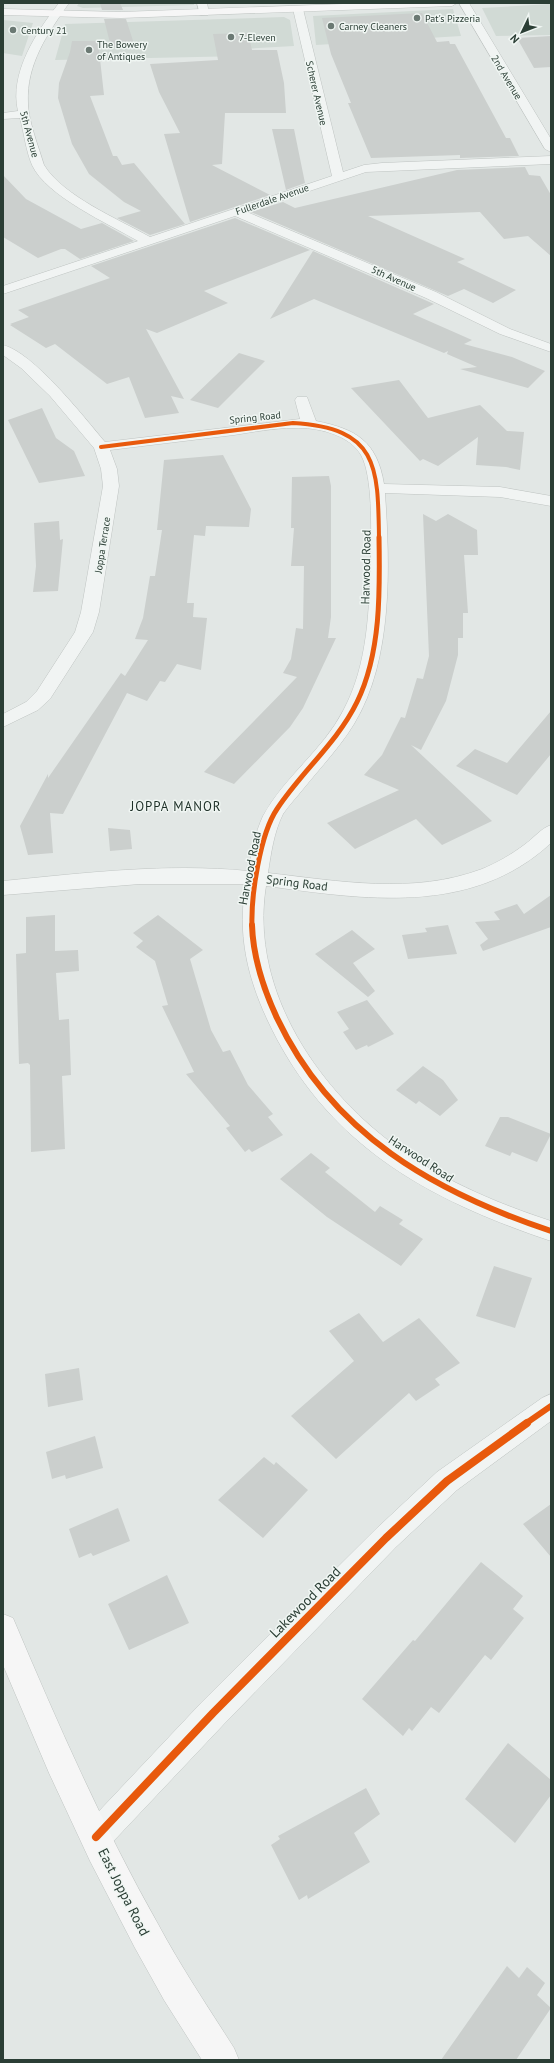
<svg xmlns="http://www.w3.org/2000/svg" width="554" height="2063" font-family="'PT Sans',sans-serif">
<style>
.built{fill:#d1dad5}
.building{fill:#cbcfcd}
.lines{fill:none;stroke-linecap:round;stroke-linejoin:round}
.minor-casing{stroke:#bfc4c2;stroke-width:1}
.primary-casing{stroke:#c0c5c3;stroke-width:1}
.minor{fill:#f1f4f3;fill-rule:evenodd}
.primary{fill:#f6f6f6;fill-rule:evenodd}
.cycleway-far3-casing{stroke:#f0f6f3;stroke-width:5.5}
.cycleway-far2-casing{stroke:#f0f6f3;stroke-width:7}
.cycleway-far1-casing{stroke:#f0f6f3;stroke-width:9}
.cycleway-casing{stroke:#f0f6f3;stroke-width:10}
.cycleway-far3{stroke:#e8590c;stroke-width:4}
.cycleway-far2{stroke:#e8590c;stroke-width:5}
.cycleway-far1{stroke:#e8590c;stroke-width:6}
.cycleway{stroke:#e8590c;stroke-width:8}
.poi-dot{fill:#6b7973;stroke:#f0f6f3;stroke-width:1.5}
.labels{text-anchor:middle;stroke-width:3;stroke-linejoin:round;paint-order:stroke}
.far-poi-label{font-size:10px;fill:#2b3e35;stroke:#f0f6f3;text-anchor:start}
.far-street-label{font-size:10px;fill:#2b3e35;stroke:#f0f6f3}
.street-label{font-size:12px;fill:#2b3e35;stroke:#f0f6f3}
.neighbourhood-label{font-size:13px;letter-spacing:1px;fill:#1d2f27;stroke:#f0f6f3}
.near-street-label{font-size:14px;fill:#2b3e35;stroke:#f0f6f3}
</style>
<rect width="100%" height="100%" fill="#e2e7e5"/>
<path class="built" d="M79 3H194V5L83 8 77 6Z
M551 4V35L496 36 482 8Z
M453 9 461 36 316 45 313 16Z
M284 17 290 20 294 46 243 49 244 56 55 60 65 24Z
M3 20 33 23 22 56 3 53Z"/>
<path class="building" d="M100 3H120L123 10H102Z
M422 13 437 42 449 41 450 44H455L506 138H510L519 156 460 158V155L371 158 348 103H351L331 54 322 18Z
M104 19H126L135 47H111Z
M248 33 252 50H277L284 83 286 113H225L222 164 212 165 270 195 190 222 164 134 180 133 159 92 150 64 218 60 213 34Z
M551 36V67L534 68 517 38Z
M72 41H98L104 95 90 96 113 156H117L122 165 134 163 185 224 150 235 117 218 141 211 124 202 89 174 72 144 58 98 59 83 70 52Z
M272 129H294L305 183 286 190Z
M525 167 529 175 540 176 551 195V256L528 236 504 239 480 212 368 216 465 259 457 262 516 290 493 303 464 289 448 296 251 212 283 202 295 208 457 170Z
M3 175 26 199 81 229 102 223 134 241 80 259 65 249H61L38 258 3 237Z
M235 218 310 250 204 291 228 303 157 333 146 329 184 399 171 396 179 413 145 418 129 377 107 384 55 344 46 348 10 325H12L10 324 29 317 18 310 110 278 91 266Z
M313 251 434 304 413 314 472 340 464 344 512 357 545 371 528 388 460 369 477 367 447 354 448 351 444 353 314 299 270 319Z
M239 353 265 361 218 408 190 400Z
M399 380 428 418 480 405 507 431 524 432 520 470 506 467 476 465 478 437 438 466 423 459 420 461 351 388Z
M42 408 56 438 74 451 85 476 39 483 8 420Z
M223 455 251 509 249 527 206 526 205 536 194 535 187 603H194L193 617 207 618 201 670 177 664 165 682 160 681 147 701 127 693 63 814 50 813 53 853 28 855 20 826 48 774V778L121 673 125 676 148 640 135 639 143 618 150 576H155L162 530H157L164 460Z
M329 476 331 486V617L328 638H336L303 708 290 727 234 784 204 772 297 677 283 673 291 659 296 628 303 629 304 566H291L294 528H291L292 477Z
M423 514 436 521 448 514 477 530 478 555H464L468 613H463V638H458V655L446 701 421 750 411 745 492 821 442 845 416 819 355 849 327 823 399 790 364 775 382 755 401 717 405 718 417 678 423 679 429 656Z
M59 521 60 540 63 539 58 591 33 592 36 566 34 523Z
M551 711V754L517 795 456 766 475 749 507 763Z
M108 828 130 830 132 849 110 851Z
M551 895V927L483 951 480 945 488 939 475 922 500 920 494 912 517 904 524 914Z
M55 915V951L78 950 79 971 56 973 59 1020 69 1019 71 1075 62 1076 65 1149 31 1152 30 1065 28 1063 19 1064 16 954 26 953V917Z
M158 915 203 950 190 959 211 1030 223 1052 230 1050 248 1085 273 1114 268 1117 283 1135 252 1152 249 1149 245 1152 226 1128 230 1126 186 1074 194 1072 162 1006 168 1005 155 961 136 947 143 941 133 933Z
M448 925 457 954 408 959 402 935 427 932 425 928Z
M352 930 375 949 353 963 375 991 368 997 315 954Z
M367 1000 394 1034 368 1047 367 1045 356 1050 343 1032 349 1029 337 1012Z
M423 1066 443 1080 458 1100 440 1116 419 1101 416 1104 396 1090Z
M500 1117H508L551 1134 537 1162 512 1152 510 1156 485 1146Z
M311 1153 330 1168 325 1172 375 1212 380 1206 403 1220 399 1224 423 1239 401 1266 327 1217 280 1179Z
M494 1266 532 1278 515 1328 476 1316Z
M359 1313 383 1342 419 1318 460 1363 435 1379 440 1385 416 1401 409 1393 336 1459 291 1416 354 1361 329 1331Z
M79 1368 83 1400 48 1407 45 1374Z
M95 1436 103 1468 66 1479 65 1475 52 1479 46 1452Z
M264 1457 274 1465 276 1462 308 1490 263 1538 218 1500Z
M551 1504V1557L523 1524Z
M118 1508 130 1541 93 1556 91 1553 79 1558 69 1529Z
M481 1562 523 1596 513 1609 524 1618 491 1660 485 1655 439 1713 431 1707 412 1731 409 1728 403 1736 362 1699 413 1640 415 1641Z
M167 1575 189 1623 129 1650 108 1604Z
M508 1743 551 1780V1795L515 1843 465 1799Z
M366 1788 380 1814 354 1833 370 1862 308 1899 307 1895 299 1900 271 1845 280 1839 278 1836Z
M507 1966 519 1978 527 1967 545 1983 537 1995 551 2008 516 2060H441Z"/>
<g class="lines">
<defs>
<path id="minor" d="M59 3H69C48 33 26 64 28 103 28 120 39 148 44 165 63 196 118 219 150 237L332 176 293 9 298 6 303 9 343 172 364 165 382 163 551 156V164L366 172 247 212 436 292 510 329 551 344V352L500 334 426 298 235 216 3 294V286L138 241C109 224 46 196 32 165 26 151 24 133 20 118L3 119V113L18 111C9 73 37 31 59 3Z
M197 3H207L209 13 208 15H200Z
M459 3H469L551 139V152L545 149Z
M3 345C33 352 84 417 105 442L300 419 295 400 297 397H307L316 421C356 429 377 441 384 484L500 487 551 496V506L500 497 385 493C390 566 393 660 354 724 340 747 321 767 304 788 297 797 289 805 283 814 274 832 271 853 268 873 339 881 413 895 482 869 497 863 512 854 524 845 534 838 540 829 551 825V843C471 917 363 899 266 886 249 991 320 1094 404 1152 449 1183 499 1204 551 1221V1241C426 1199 325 1144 267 1019 247 976 237 932 246 884H140L3 895V881C84 873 167 863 248 871 252 852 255 833 263 816 284 777 323 750 343 711 369 663 369 607 371 554 371 529 373 477 361 455 349 434 316 427 294 428 274 428 253 432 234 435 192 440 151 445 110 450L117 469 119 486 99 612 93 632 50 699 38 710 3 727V714L26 702 37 691 75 632 81 612 103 486 101 469 94 448 50 396 21 368 3 355Z
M551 1394V1421L457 1490 396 1547 224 1724 107 1848 96 1853 85 1848 80 1837 85 1826 202 1702 376 1529 437 1472 542 1398Z"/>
<path id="primary" d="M370 3H457L452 6 121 18 3 15V9L121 12Z
M3 1614 13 1618C57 1722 102 1825 158 1924 181 1967 208 2007 234 2048L239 2060H202L164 2000 135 1948 90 1861 49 1773 3 1665Z"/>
</defs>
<use href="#minor" class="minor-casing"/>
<use href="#primary" class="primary-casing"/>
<use href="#minor" class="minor"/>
<use href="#primary" class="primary"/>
<defs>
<path id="cycleway-far3" d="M101 447 293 423C378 428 378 466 379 538"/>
<path id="cycleway-far2" d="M252 926C251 895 260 834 277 809 302 771 337 743 357 702 381 653 380 591 379 537"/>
<path id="cycleway-far1" d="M252 925C253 957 264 990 277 1018 332 1134 434 1192 551 1231
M525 1424 551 1406"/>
<path id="cycleway" d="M96 1837 213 1713 386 1538 447 1481 527 1423"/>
</defs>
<use href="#cycleway-far3" class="cycleway-far3-casing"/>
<use href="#cycleway-far2" class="cycleway-far2-casing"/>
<use href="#cycleway-far1" class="cycleway-far1-casing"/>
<use href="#cycleway" class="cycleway-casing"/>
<use href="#cycleway-far3" class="cycleway-far3"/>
<use href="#cycleway-far2" class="cycleway-far2"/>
<use href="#cycleway-far1" class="cycleway-far1"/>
<use href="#cycleway" class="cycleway"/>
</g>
<g class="poi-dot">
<circle cx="417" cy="18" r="4"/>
<circle cx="331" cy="26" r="4"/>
<circle cx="13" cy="30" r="4"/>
<circle cx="231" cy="37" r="4"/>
<circle cx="89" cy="50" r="4"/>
</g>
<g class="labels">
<g class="far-poi-label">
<text x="425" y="22">Pat's Pizzeria</text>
<text x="339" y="30">Carney Cleaners</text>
<text x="21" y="34">Century 21</text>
<text x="239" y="41">7-Eleven</text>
<text x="97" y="48">The Bowery<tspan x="97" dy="12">of Antiques</tspan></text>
</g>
<g class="far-street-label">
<text transform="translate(507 77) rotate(59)" y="4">2nd Avenue</text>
<text transform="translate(317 93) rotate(77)" y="4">Scherer Avenue</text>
<text transform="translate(30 134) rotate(75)" y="4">5th Avenue</text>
<text transform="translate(272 199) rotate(-19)" y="4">Fullerdale Avenue</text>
<text transform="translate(394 278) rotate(24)" y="4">5th Avenue</text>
<text transform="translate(255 417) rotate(-6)" y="4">Spring Road</text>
<text transform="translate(102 545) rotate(-81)" y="4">Joppa Terrace</text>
</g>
<g class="street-label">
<text transform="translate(366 567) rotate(-89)" y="4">Harwood Road</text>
<text transform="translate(250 868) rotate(-79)" y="4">Harwood Road</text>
<text transform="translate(297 883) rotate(7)" y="4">Spring Road</text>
<text transform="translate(421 1159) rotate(33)" y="4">Harwood Road</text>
</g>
<g class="neighbourhood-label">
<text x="176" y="811">JOPPA MANOR</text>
</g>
<g class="near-street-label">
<text transform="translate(305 1602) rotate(-45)" y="5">Lakewood Road</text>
<text transform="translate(124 1892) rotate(63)" y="5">East Joppa Road</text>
</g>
</g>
<rect width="554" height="2063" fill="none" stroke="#2b3e35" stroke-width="8"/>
<g transform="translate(522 32) rotate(227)" stroke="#f0f6f3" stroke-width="3" paint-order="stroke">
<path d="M0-3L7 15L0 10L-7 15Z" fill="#2b3e35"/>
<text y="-6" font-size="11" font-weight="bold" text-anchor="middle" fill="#2b3e35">N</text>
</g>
</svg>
